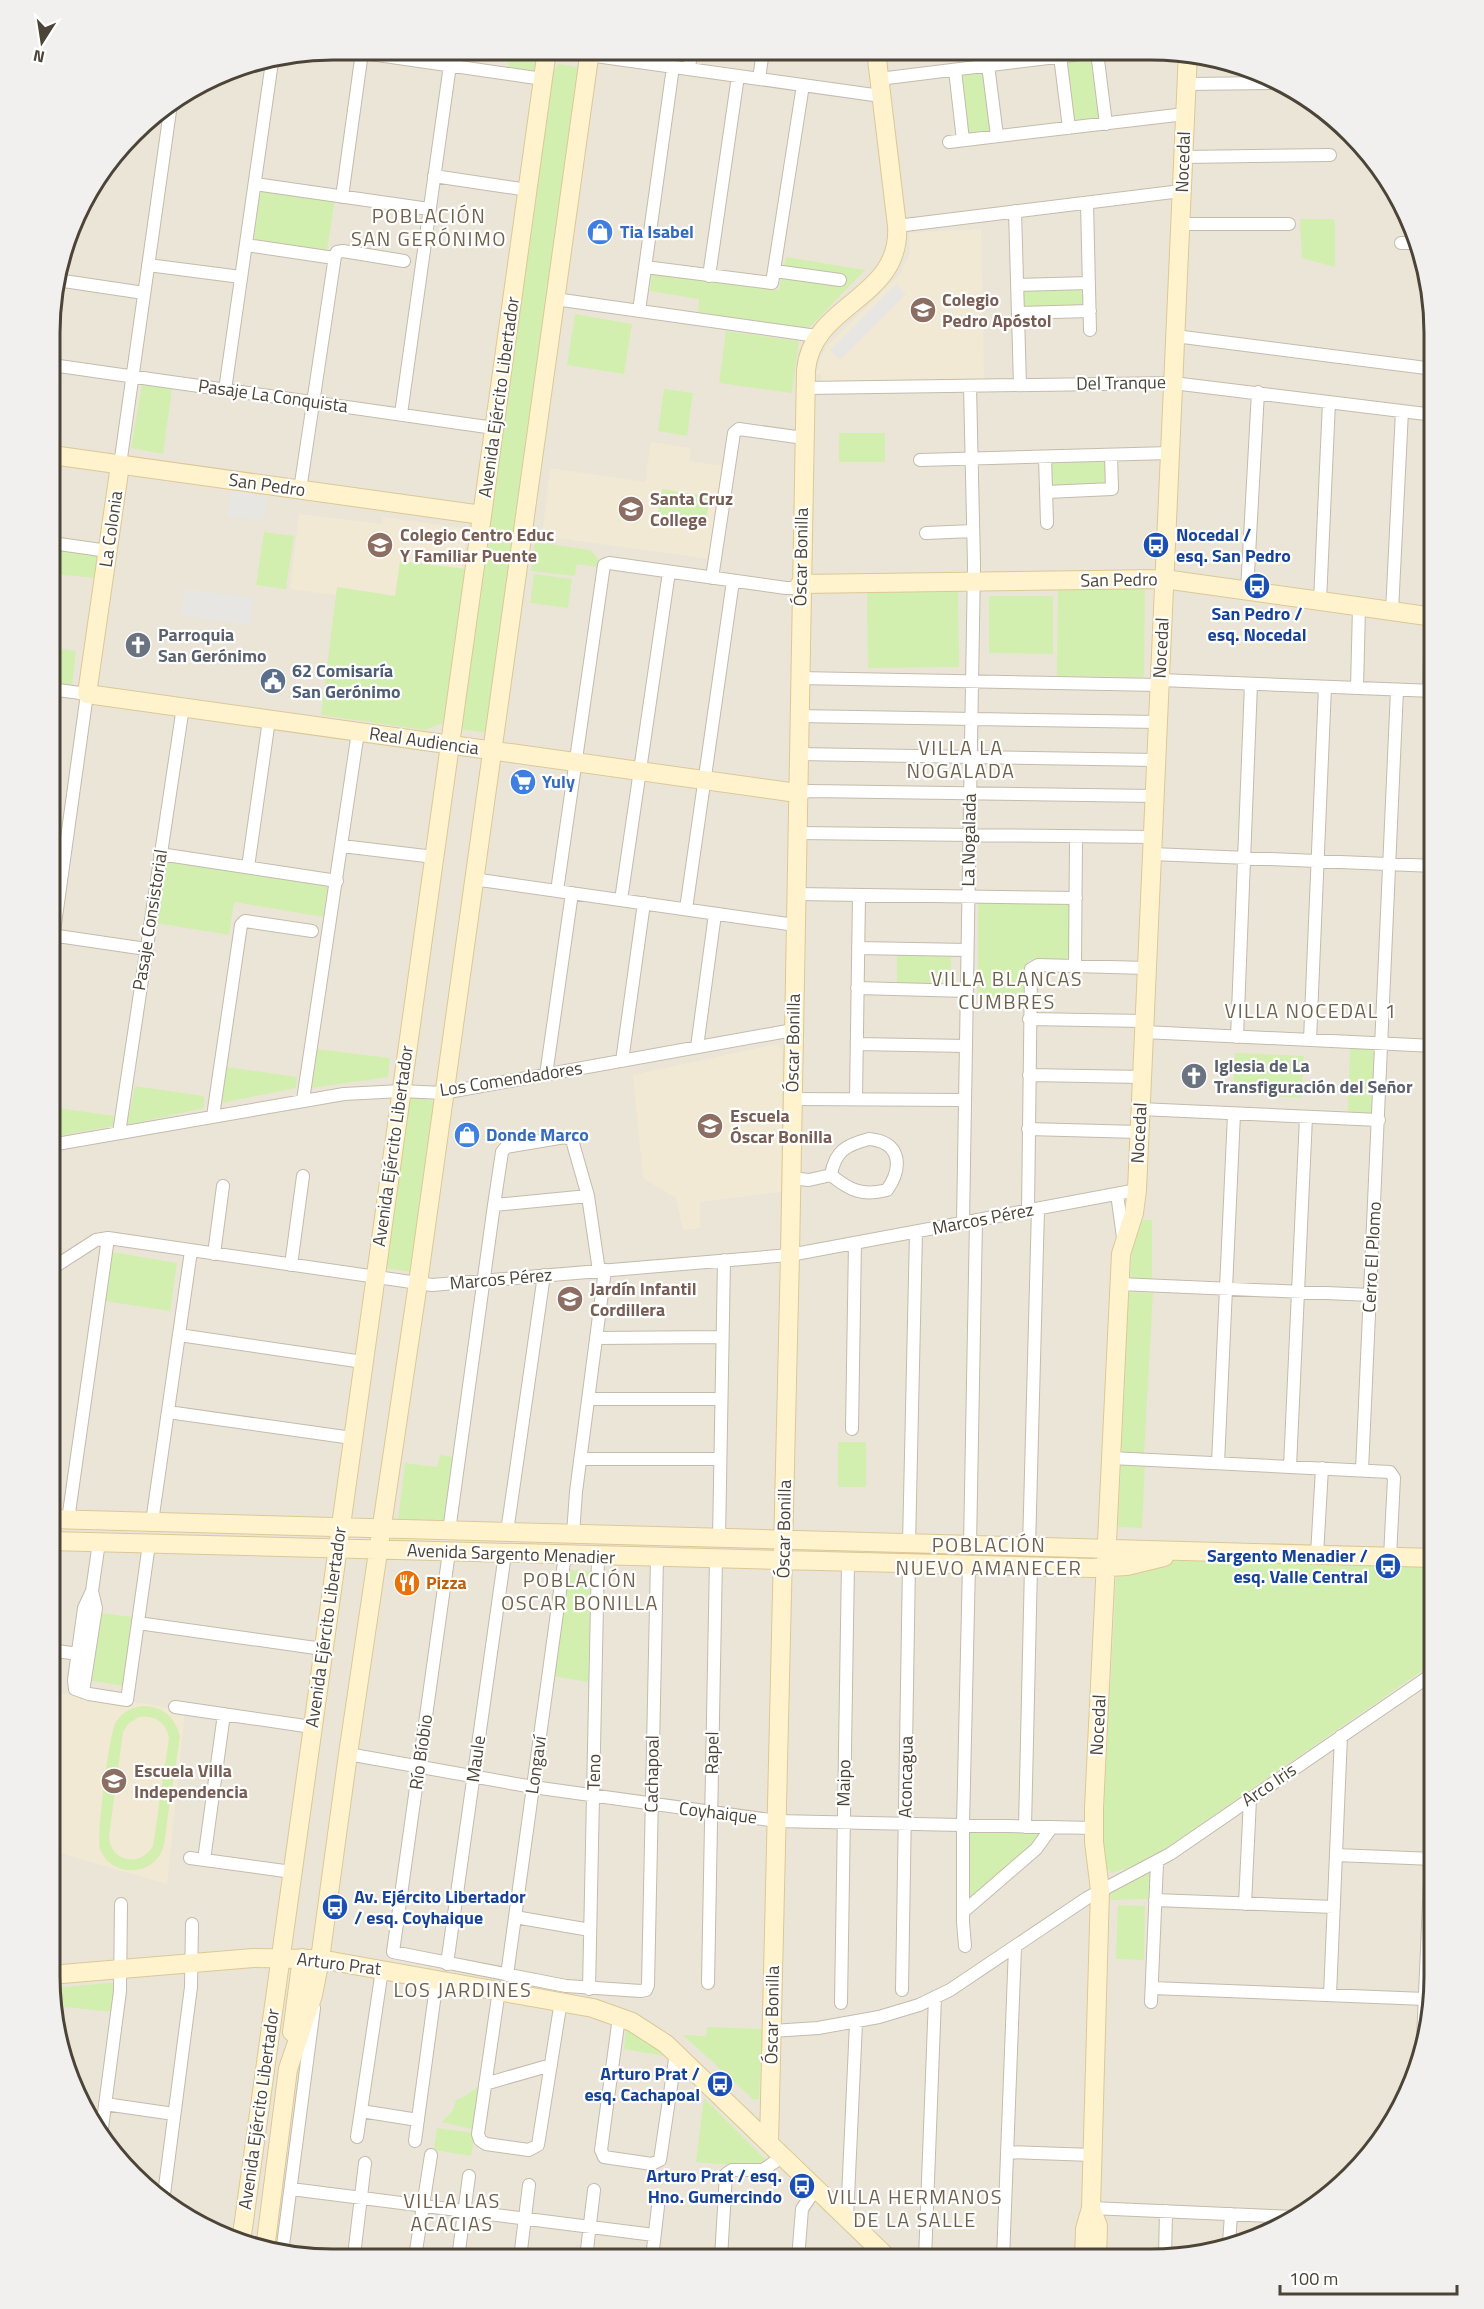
<svg xmlns="http://www.w3.org/2000/svg" width="1484" height="2309" font-family="'Titillium Web',sans-serif">
<style>
.residential{fill:#ebe5d8}
.education{fill:#f1e9d3}
.green{fill:#d3efaf;fill-rule:evenodd}
.parking{fill:#e8e6e2}
.lines{fill:none;stroke-linecap:round;stroke-linejoin:round}
.street-casing{stroke:#c4bbac;stroke-width:14}
.secondary-casing{stroke:#dcc896;stroke-width:20}
.street{stroke:#fff;stroke-width:12}
.secondary{stroke:#fff3cd;stroke-width:18}
.labels{text-anchor:middle;stroke-width:4.5;stroke-linejoin:round;paint-order:stroke}
.street-label{font-size:18px;fill:#4c4437;stroke:#fff}
.shop-label{font-size:18px;font-weight:bold;fill:#366cbe;stroke:#fff;text-anchor:start}
.education-label{font-size:18px;font-weight:bold;fill:#785e54;stroke:#fff;text-anchor:start}
.transit-label{font-size:18px;font-weight:bold;fill:#164399;stroke:#fff;text-anchor:end}
.worship-label{font-size:18px;font-weight:bold;fill:#5b616d;stroke:#fff;text-anchor:start}
.service-label{font-size:18px;font-weight:bold;fill:#4e5e75;stroke:#fff;text-anchor:start}
.food-label{font-size:18px;font-weight:bold;fill:#c56008;stroke:#fff;text-anchor:start}
.neighbourhood-label{font-size:20px;letter-spacing:1.5px;fill:#71624d;stroke:#fff}
.rim{fill:none;stroke:#4c4437;stroke-width:3}
</style>
<rect width="100%" height="100%" fill="#f7f3eb"/>
<path class="residential" d="M333 50 1189 52 1259 71 1323 108 1376 160 1413 224 1434 333V1995L1413 2084 1376 2148 1324 2201 1260 2238 1152 2259 296 2257 225 2238 161 2201 108 2149 71 2085 50 1976 52 296 79 207 146 120 225 71Z"/>
<path class="education" d="M981 229 984 380 822 383 821 375 816 374 820 359 826 347 900 274 910 253 909 233Z
M651 442 691 448 689 461 724 466 711 559 542 536 550 468 645 482Z
M299 514 383 524V517L468 529 462 569 401 561 395 596 337 587 336 595 290 589Z
M777 1044 782 1051 781 1192 700 1202V1228L683 1230 676 1198 643 1178 633 1075Z
M50 1692 149 1704 185 1712 167 1884 50 1850Z"/>
<path class="green" d="M510 50H544L541 72 508 67Z
M1094 56 1102 120 1077 123 1073 119 1066 63 1069 59Z
M559 64 577 67 581 77 487 733 459 729 552 72Z
M985 71 993 133 966 137 958 73Z
M264 188 335 199 327 250 254 240 260 193Z
M1300 219H1333L1335 222V267L1302 258Z
M786 257 865 270 807 330 698 312 699 299 650 291 652 272 779 290Z
M1085 286V308L1023 309 1022 288Z
M575 314 632 324 624 374 567 365Z
M726 331 799 341 792 393 719 383Z
M142 384 172 389 163 454 131 448Z
M664 389 693 393 687 436 658 431Z
M839 433H885V462H839Z
M1108 461V484L1051 485 1050 462Z
M662 489 710 497 705 525 657 518Z
M264 532 294 536 286 589 256 585Z
M535 542 591 550 598 559 597 567 577 564 575 576 531 571Z
M52 547 100 553 96 578 52 574Z
M400 561 467 569 443 723 425 730 321 715 337 587 395 596Z
M534 574 572 579 568 608 530 603Z
M1058 585 1145 586 1144 677 1057 676Z
M958 591 959 667 868 668 867 592Z
M989 596H1053V654L989 653Z
M51 647 76 651 72 685 51 682Z
M166 856 328 882 323 917 234 902 229 935 156 923Z
M983 902 1070 903V955L1063 961 1029 960 1025 967 1027 1000H978V905Z
M897 955 951 957V985L897 983Z
M317 1049 390 1058 388 1077 312 1088Z
M1350 1049H1374L1372 1113 1348 1112Z
M1235 1053 1304 1056 1301 1098 1233 1094Z
M227 1067 297 1077 296 1088 222 1103Z
M135 1086 204 1096V1108L127 1125Z
M411 1097 434 1101 435 1106 412 1272 385 1268 406 1100Z
M51 1107 115 1116 114 1126 51 1137Z
M1139 1220H1152V1281L1134 1280 1130 1276 1133 1237Z
M112 1252 177 1263 170 1311 104 1301Z
M1128 1292 1153 1293 1144 1455 1124 1454 1121 1447Z
M838 1442H866V1487H838Z
M440 1455 453 1457 444 1524 398 1520 405 1463 437 1467Z
M1121 1464 1145 1465 1142 1528 1118 1527Z
M1188 1556 1422 1565 1429 1572 1432 1664 1148 1861 1112 1873 1103 1865V1826L1116 1578Z
M570 1570 591 1571 588 1682 553 1676Z
M101 1613 133 1617 124 1686 92 1681Z
M143 1706C163 1706 176 1718 180 1737 176 1763 172 1789 168 1815 166 1826 166 1841 162 1851 150 1878 110 1876 100 1849 96 1837 109 1733 116 1722 122 1712 132 1707 143 1706ZM139 1717C155 1715 166 1722 169 1738L153 1846C140 1868 110 1862 109 1836L123 1732 128 1724Z
M967 1830 1045 1834 967 1900Z
M1148 1872 1150 1874 1148 1899 1111 1900 1110 1894 1113 1889Z
M1118 1905 1145 1906 1144 1960 1116 1959Z
M118 1982 114 2012 55 2006 54 1988Z
M707 2027 762 2029 759 2099 754 2100 683 2035 706 2036Z
M626 2029 645 2038 664 2056 624 2049Z
M483 2083 476 2130 442 2122 453 2110 456 2100 465 2096Z
M704 2098 766 2160 753 2167 696 2162Z
M437 2128 475 2133 471 2156 434 2150Z"/>
<path class="parking" d="M896 284 906 294 840 360 830 350Z
M231 491 267 497 263 521 227 516Z
M185 589 253 598 250 625 180 615Z"/>
<g class="lines">
<defs>
<path id="street" d="M343 50 543 79
M553 50 881 96
M1060 56 1069 128
M988 65 997 136
M689 69 691 51
M955 70 963 140
M759 79 763 51
M879 79 1097 52 1106 124
M1186 84 1281 83
M949 142 1185 114
M1183 157 1330 155
M434 176 528 190
M255 184 429 209
M342 197 362 52
M1087 203 1090 330
M1015 211 1020 385
M1180 224H1289
M897 226 1181 191
M1401 243H1417
M246 245 334 258
M148 265 241 277
M645 267 772 283 803 85
M775 271 840 280
M709 276 738 76
M57 280 144 293
M1017 285 1089 283
M555 299 817 336
M639 311 673 67
M1018 313 1090 311
M1175 336 1434 369
M52 365 494 428
M805 388 1173 383 1434 415
M225 390 272 62
M401 414 450 65
M1045 457 1047 523
M920 460 1170 453
M120 465 171 104
M300 490 335 256 337 252 343 251 404 261
M1046 492 1112 489 1111 455
M926 533 973 531
M52 543 108 551
M712 578 734 433 739 429 804 438
M1247 591 1258 392
M1320 601 1329 402
M1392 611 1402 411
M799 678 1159 685
M1160 680 1434 691
M1357 688 1359 607
M1429 691 1431 616
M798 716 1158 722
M798 754 1156 760
M797 793 811 791 1154 796
M797 833 1153 837
M342 846 434 857
M160 854 337 881
M1152 854 1434 866
M248 867 269 720
M473 879 795 925
M557 891 604 565 609 563 786 588H794L800 584
M796 894 1076 898
M621 900 669 572
M686 909 733 581
M51 935 146 949
M858 948 967 950
M51 953 87 694 51 689
M1075 966 1076 836
M857 988 967 991
M1029 1019 1144 1021
M1144 1032 1434 1046
M1237 1037 1251 684
M1310 1040 1325 687
M857 1044 966 1046
M697 1047 715 914
M622 1061 644 903
M546 1075 572 893
M1029 1075 1142 1077
M792 1099 965 1100
M856 1099 859 895
M303 1100 358 732
M1140 1109 1379 1120
M213 1116 241 925 245 921 312 931
M1028 1129 1139 1132
M119 1133 183 707
M869 1139C901 1142 903 1167 887 1190 863 1196 850 1191 831 1175 835 1151 846 1145 869 1139Z
M51 1145 344 1094 401 1091 443 1093 793 1030
M791 1178 809 1180 831 1175
M1117 1194 1123 1237
M494 1205 588 1196
M1028 1211 1031 969 1038 965 1147 968
M963 1223 974 565 970 386
M214 1254 223 1186
M291 1265 303 1176
M51 1269 96 1240 108 1238 432 1285 790 1255 1137 1190
M1119 1284 1371 1295
M179 1335 363 1362
M596 1338 722 1337
M588 1399H721
M168 1412 352 1438
M852 1429 855 1243
M1111 1458 1390 1472 1394 1478 1390 1557
M580 1459H720
M1218 1463 1234 1114
M1290 1467 1306 1117
M1362 1470 1397 690
M68 1520 108 1238
M152 1522 191 1251
M449 1531 494 1205 502 1152 506 1147 565 1137 572 1140 588 1196 599 1271
M507 1532 544 1275
M573 1534 576 1492 605 1270
M719 1539 724 1260
M99 1542 92 1591 84 1608 74 1680 75 1689 89 1694 127 1700 149 1544
M909 1544 916 1232
M970 1546 976 1220
M1029 1548 1038 1209
M449 1552 393 1952 566 1986 641 1991 646 1990 648 1985 657 1558
M1317 1555 1322 1468
M138 1623 323 1649
M50 1650 85 1655
M83 1692 96 1608 92 1591
M175 1707 312 1727
M348 1754 533 1787 777 1821 1093 1828
M1025 1827 1031 1567
M1336 1855 1434 1859
M190 1858 292 1872
M204 1860 224 1714
M1155 1900 1334 1907
M1245 1904 1250 1799
M963 1912 1036 1849 1052 1827
M515 1917 590 1930
M965 1946 963 1922V1825L969 1565
M447 1964 505 1554
M507 1975 565 1555
M708 1983 716 1559
M1152 1988 1425 1999
M589 1989 598 1556
M499 1990 478 2134 480 2140 486 2144 529 2150 538 2145 561 2001
M902 1990 909 1564
M1330 1995 1341 1736
M1151 2002 1157 1863
M841 2003 848 1562
M619 2017 601 2150 604 2157 652 2164 660 2160 676 2053
M772 2031 818 2028 879 2017 919 2005 950 1990 1087 1898 1170 1854 1434 1673
M1423 2040 1434 1789
M485 2084 551 2065
M105 2104 174 2114
M361 2111 418 2120
M101 2136 120 1991 121 1904
M357 2137 382 1970
M415 2141 437 1979
M1007 2152 1092 2155
M291 2189 654 2235
M163 2202 191 1987 192 1924
M1091 2208 1295 2217
M847 2219 856 2023
M1229 2244 1231 2214
M355 2247 365 2163
M282 2253 314 2008
M415 2257 431 2155
M1165 2257 1166 2211
M458 2258 469 2176
M520 2258 529 2185
M586 2258 594 2190
M652 2258 659 2198
M721 2258 726 2174 732 2170H763L783 2156
M798 2259 802 2209 816 2188
M925 2259 935 1997
M1003 2259 1015 1947"/>
<path id="secondary" d="M52 455 482 515
M120 465 87 694 797 793
M800 584 1164 579 1434 617
M50 1519 1434 1558
M50 1541 1092 1568 1127 1566 1164 1557
M50 1975 253 1958 320 1959 593 2008 632 2022 666 2044 889 2259
M292 2032 302 1958
M769 2143 790 1255 806 370C812 303 902 299 897 226L876 51
M1091 2208 1098 2226 1097 2259
M241 2242 547 50
M265 2249 288 2069 313 1995 320 1959 348 1754 418 1283 590 50
M1084 2259 1085 2229 1091 2208 1100 1890 1094 1842V1808L1121 1254 1134 1213 1137 1190 1188 52"/>
</defs>
<use href="#street" class="street-casing"/>
<use href="#secondary" class="secondary-casing"/>
<use href="#street" class="street"/>
<use href="#secondary" class="secondary"/>
</g>
<defs>
<symbol id="shop-disc" viewBox="-11 -11 22 22"><circle r="9.5" fill="#3f7fe0" stroke="#fff"/><path d="M-5-2.5h2.3a2.7 3.5 0 0 1 5.4 0H5L5.5 6h-11ZM-1.5-2.5h3a1.5 2.3 0 0 0-3 0Z" fill="#fff"/></symbol>
<symbol id="school-disc" viewBox="-11 -11 22 22"><circle r="9.5" fill="#8d6e63" stroke="#fff"/><path d="M0-5L7-2L0 1L-7-2ZM-4 1L0 2.5L4 1V4Q0 6-4 4Z" fill="#fff"/></symbol>
<symbol id="bus-disc" viewBox="-11 -11 22 22"><circle r="9.5" fill="#1a4fb4" stroke="#fff"/><path d="M-5-6H5V4H4V6H2V4H-2V6H-4V4H-5ZM-3.5-4V0h7V-4ZM-3.5 1.2v1.5H-2V1.2ZM2 1.2v1.5H3.5V1.2Z" fill="#fff"/></symbol>
<symbol id="church-disc" viewBox="-11 -11 22 22"><circle r="9.5" fill="#6b7280" stroke="#fff"/><path d="M-1.2-6h2.4v3.5h3.3v2.4h-3.3V6h-2.4V-.1h-3.3v-2.4h3.3Z" fill="#fff"/></symbol>
<symbol id="civic-disc" viewBox="-11 -11 22 22"><circle r="9.5" fill="#5c6f8a" stroke="#fff"/><path d="M-.6-6.5H3V-4.5H.6V-3L4-1V1h2V6H-6V1h2V-1L-.6-3ZM-1.2 2.5V6h2.4V2.5Z" fill="#fff"/></symbol>
<symbol id="supermarket-disc" viewBox="-11 -11 22 22"><circle r="9.5" fill="#3f7fe0" stroke="#fff"/><path d="M-6-5.5h2.5l.6 2H6L4.5 2H-2.5L-4.4-4H-6ZM-1.5 3.2a1.3 1.3 0 1 0 .1 0ZM3 3.2a1.3 1.3 0 1 0 .1 0Z" fill="#fff"/></symbol>
<symbol id="restaurant-disc" viewBox="-11 -11 22 22"><circle r="9.5" fill="#e8710a" stroke="#fff"/><path d="M-5-6h1v4h1v-4h1v4h1v-4h1v5L-1.5 .5V6h-2V.5L-5-1ZM5-6V6H3V1.5H1.5Q1.5-4 5-6Z" fill="#fff"/></symbol>
</defs>
<g fill-rule="evenodd">
<use href="#shop-disc" x="585" y="217" width="30" height="30"/>
<use href="#school-disc" x="908" y="295" width="30" height="30"/>
<use href="#school-disc" x="616" y="494" width="30" height="30"/>
<use href="#school-disc" x="365" y="530" width="30" height="30"/>
<use href="#bus-disc" x="1141" y="530" width="30" height="30"/>
<use href="#bus-disc" x="1242" y="571" width="30" height="30"/>
<use href="#church-disc" x="123" y="630" width="30" height="30"/>
<use href="#civic-disc" x="258" y="666" width="30" height="30"/>
<use href="#supermarket-disc" x="508" y="767" width="30" height="30"/>
<use href="#church-disc" x="1179" y="1061" width="30" height="30"/>
<use href="#school-disc" x="695" y="1111" width="30" height="30"/>
<use href="#shop-disc" x="452" y="1120" width="30" height="30"/>
<use href="#school-disc" x="555" y="1284" width="30" height="30"/>
<use href="#bus-disc" x="1373" y="1551" width="30" height="30"/>
<use href="#restaurant-disc" x="392" y="1568" width="30" height="30"/>
<use href="#school-disc" x="99" y="1766" width="30" height="30"/>
<use href="#bus-disc" x="320" y="1892" width="30" height="30"/>
<use href="#bus-disc" x="705" y="2069" width="30" height="30"/>
<use href="#bus-disc" x="787" y="2171" width="30" height="30"/>
</g>
<g class="labels">
<g class="street-label">
<text transform="translate(1183 162) rotate(-88)" y="6">Nocedal</text>
<text transform="translate(1121 383) rotate(-1)" y="6">Del Tranque</text>
<text transform="translate(273 396) rotate(8)" y="6">Pasaje La Conquista</text>
<text transform="translate(499 397) rotate(-82)" y="6">Avenida Ejército Libertador</text>
<text transform="translate(267 485) rotate(8)" y="6">San Pedro</text>
<text transform="translate(111 529) rotate(-82)" y="6">La Colonia</text>
<text transform="translate(801 557) rotate(-89)" y="6">Óscar Bonilla</text>
<text transform="translate(1119 580) rotate(-1)" y="6">San Pedro</text>
<text transform="translate(1161 648) rotate(-87)" y="6">Nocedal</text>
<text transform="translate(424 741) rotate(8)" y="6">Real Audiencia</text>
<text transform="translate(969 840) rotate(-89)" y="6">La Nogalada</text>
<text transform="translate(150 920) rotate(-81)" y="6">Pasaje Consistorial</text>
<text transform="translate(793 1043) rotate(-89)" y="6">Óscar Bonilla</text>
<text transform="translate(511 1079) rotate(-9)" y="6">Los Comendadores</text>
<text transform="translate(1139 1133) rotate(-87)" y="6">Nocedal</text>
<text transform="translate(393 1146) rotate(-82)" y="6">Avenida Ejército Libertador</text>
<text transform="translate(983 1219) rotate(-11)" y="6">Marcos Pérez</text>
<text transform="translate(1372 1257) rotate(-87)" y="6">Cerro El Plomo</text>
<text transform="translate(501 1279) rotate(-5)" y="6">Marcos Pérez</text>
<text transform="translate(784 1529) rotate(-89)" y="6">Óscar Bonilla</text>
<text transform="translate(511 1554) rotate(2)" y="6">Avenida Sargento Menadier</text>
<text transform="translate(326 1627) rotate(-82)" y="6">Avenida Ejército Libertador</text>
<text transform="translate(1098 1725) rotate(-87)" y="6">Nocedal</text>
<text transform="translate(421 1752) rotate(-82)" y="6">Río Bíobio</text>
<text transform="translate(712 1753) rotate(-89)" y="6">Rapel</text>
<text transform="translate(476 1759) rotate(-82)" y="6">Maule</text>
<text transform="translate(536 1765) rotate(-82)" y="6">Longaví</text>
<text transform="translate(594 1772) rotate(-89)" y="6">Teno</text>
<text transform="translate(652 1774) rotate(-89)" y="6">Cachapoal</text>
<text transform="translate(906 1777) rotate(-89)" y="6">Aconcagua</text>
<text transform="translate(844 1783) rotate(-89)" y="6">Maipo</text>
<text transform="translate(1269 1785) rotate(-34)" y="6">Arco Iris</text>
<text transform="translate(718 1813) rotate(7)" y="6">Coyhaique</text>
<text transform="translate(339 1964) rotate(7)" y="6">Arturo Prat</text>
<text transform="translate(772 2015) rotate(-89)" y="6">Óscar Bonilla</text>
<text transform="translate(259 2109) rotate(-82)" y="6">Avenida Ejército Libertador</text>
</g>
<g class="shop-label">
<text x="620" y="238">Tia Isabel</text>
<text x="542" y="788">Yuly</text>
<text x="486" y="1141">Donde Marco</text>
</g>
<g class="education-label">
<text x="942" y="306">Colegio<tspan x="942" dy="21">Pedro Apóstol</tspan></text>
<text x="650" y="505">Santa Cruz<tspan x="650" dy="21">College</tspan></text>
<text x="400" y="541">Colegio Centro Educ<tspan x="400" dy="21">Y Familiar Puente</tspan></text>
<text x="730" y="1122">Escuela<tspan x="730" dy="21">Óscar Bonilla</tspan></text>
<text x="590" y="1295">Jardín Infantil<tspan x="590" dy="21">Cordillera</tspan></text>
<text x="134" y="1777">Escuela Villa<tspan x="134" dy="21">Independencia</tspan></text>
</g>
<g class="transit-label">
<text x="1176" y="541" text-anchor="start">Nocedal /<tspan x="1176" dy="21">esq. San Pedro</tspan></text>
<text x="1257" y="620" text-anchor="middle">San Pedro /<tspan x="1257" dy="21">esq. Nocedal</tspan></text>
<text x="1368" y="1562">Sargento Menadier /<tspan x="1368" dy="21">esq. Valle Central</tspan></text>
<text x="354" y="1903" text-anchor="start">Av. Ejército Libertador<tspan x="354" dy="21">/ esq. Coyhaique</tspan></text>
<text x="700" y="2080">Arturo Prat /<tspan x="700" dy="21">esq. Cachapoal</tspan></text>
<text x="782" y="2182">Arturo Prat / esq.<tspan x="782" dy="21">Hno. Gumercindo</tspan></text>
</g>
<g class="worship-label">
<text x="158" y="641">Parroquia<tspan x="158" dy="21">San Gerónimo</tspan></text>
<text x="1214" y="1072">Iglesia de La<tspan x="1214" dy="21">Transfiguración del Señor</tspan></text>
</g>
<g class="service-label">
<text x="292" y="677">62 Comisaría<tspan x="292" dy="21">San Gerónimo</tspan></text>
</g>
<g class="food-label">
<text x="426" y="1589">Pizza</text>
</g>
<g class="neighbourhood-label">
<text x="429" y="223">POBLACIÓN<tspan x="429" dy="23">SAN GERÓNIMO</tspan></text>
<text x="961" y="755">VILLA LA<tspan x="961" dy="23">NOGALADA</tspan></text>
<text x="1007" y="986">VILLA BLANCAS<tspan x="1007" dy="23">CUMBRES</tspan></text>
<text x="1311" y="1018">VILLA NOCEDAL 1</text>
<text x="989" y="1552">POBLACIÓN<tspan x="989" dy="23">NUEVO AMANECER</tspan></text>
<text x="580" y="1587">POBLACIÓN<tspan x="580" dy="23">OSCAR BONILLA</tspan></text>
<text x="463" y="1997">LOS JARDINES</text>
<text x="915" y="2204">VILLA HERMANOS<tspan x="915" dy="23">DE LA SALLE</tspan></text>
<text x="452" y="2208">VILLA LAS<tspan x="452" dy="23">ACACIAS</tspan></text>
</g>
</g>
<path d="M0 0H1484V2309H0ZM333 60H1151A273 273 0 0 1 1424 333V1976A273 273 0 0 1 1151 2249H333A273 273 0 0 1 60 1976V333A273 273 0 0 1 333 60Z" fill="#f1f0ef" fill-rule="evenodd"/>
<path class="rim" d="M333 60H1151A273 273 0 0 1 1424 333V1976A273 273 0 0 1 1151 2249H333A273 273 0 0 1 60 1976V333A273 273 0 0 1 333 60Z"/>
<g transform="translate(42 42) rotate(192)" stroke="#ffffff" stroke-width="4.5" paint-order="stroke">
<path d="M0-4.5L10 22L0 15L-10 22Z" fill="#4c4437"/>
<text y="-9" font-size="16" font-weight="bold" text-anchor="middle" fill="#4c4437">N</text>
</g>
<path d="M1280 2285v9h177v-9" fill="none" stroke="#4c4437" stroke-width="3"/>
<text x="1289" y="2285" font-size="18" fill="#4c4437" stroke="#ffffff" stroke-width="4.5" paint-order="stroke">100 m</text>
</svg>
